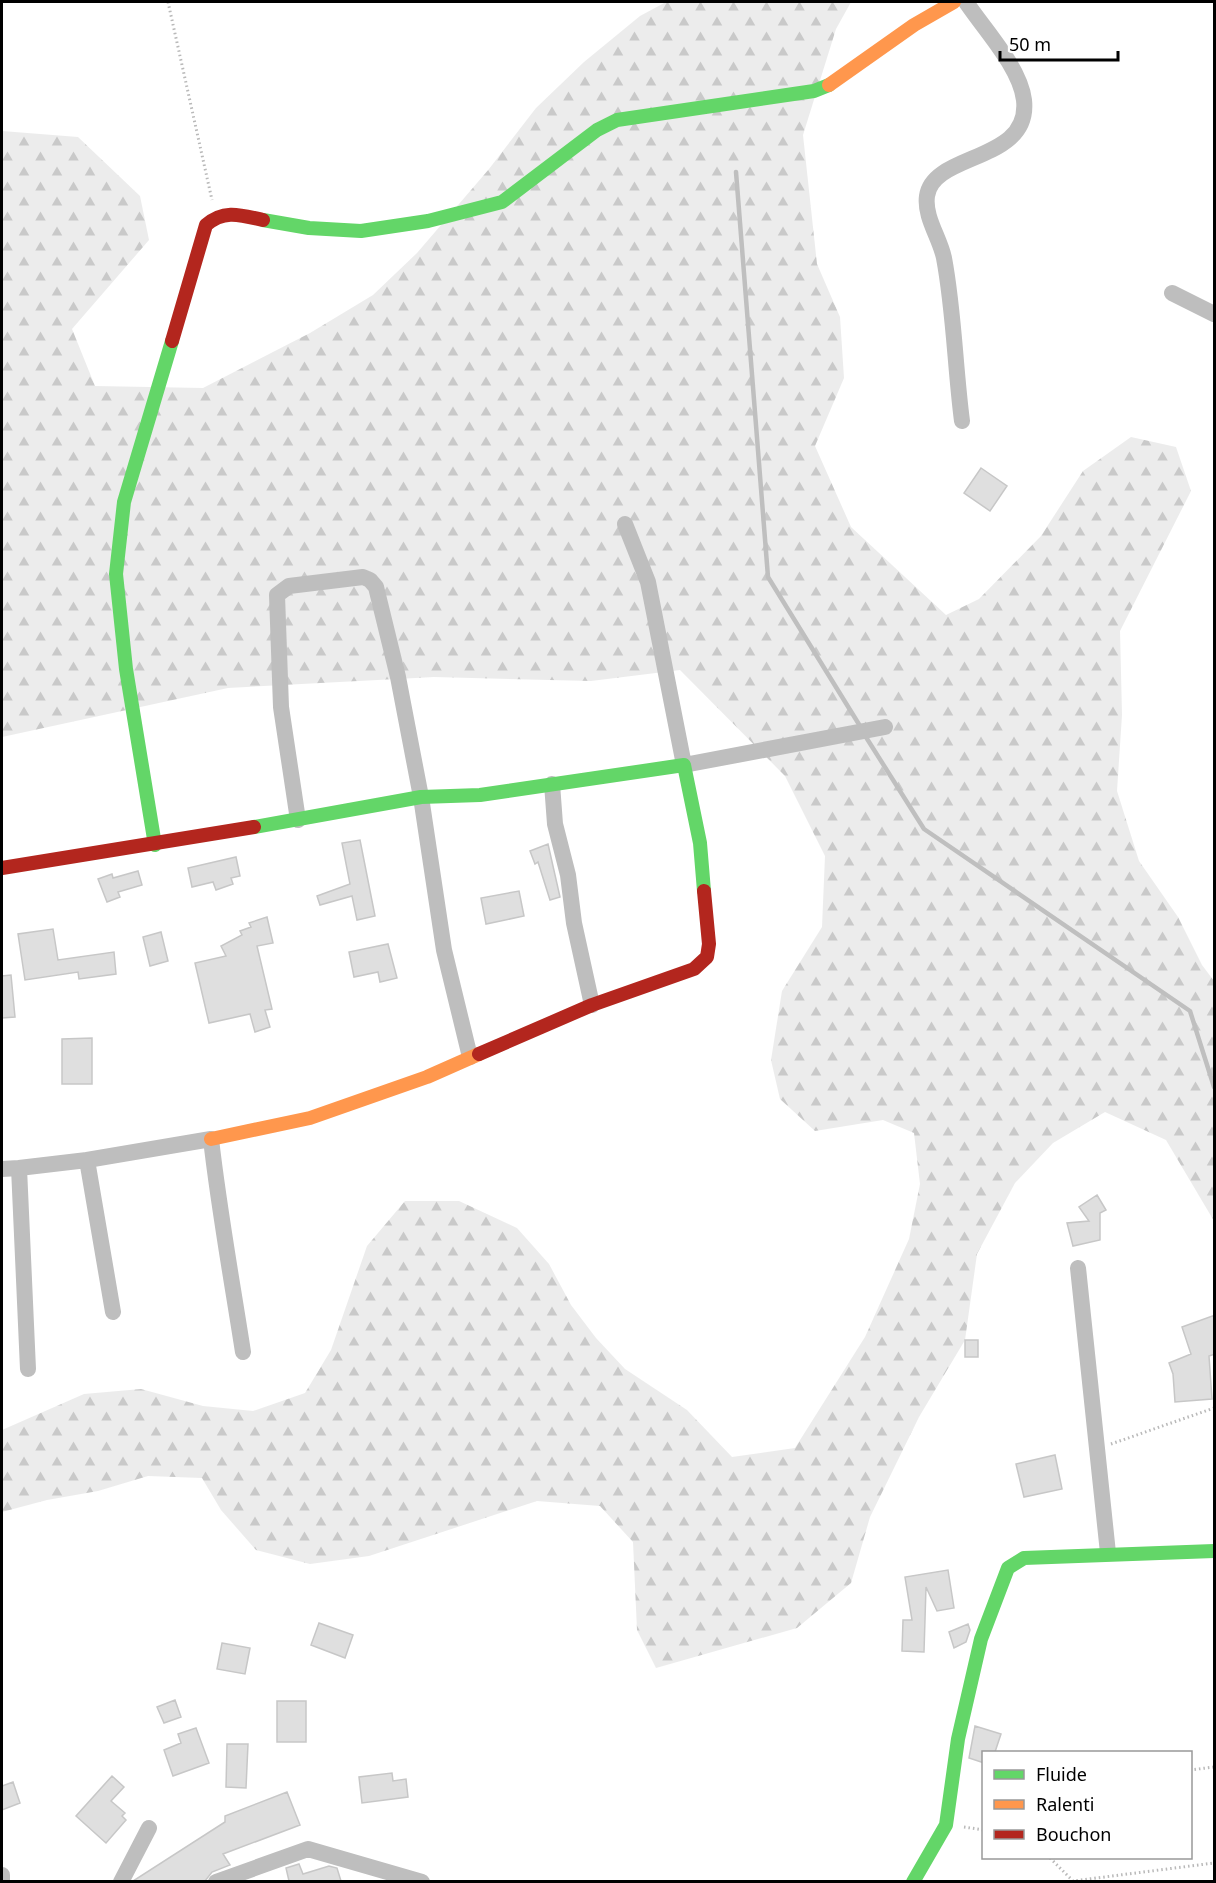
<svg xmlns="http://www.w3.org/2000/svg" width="1216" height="1883" font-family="'Noto Sans',sans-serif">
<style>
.forest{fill:url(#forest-firs)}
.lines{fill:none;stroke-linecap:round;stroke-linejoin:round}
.stream{stroke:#bfbfbf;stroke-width:4.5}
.building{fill:#dfdfdf;stroke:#c7c7c7;stroke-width:1.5}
.path{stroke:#b9b9b9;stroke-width:3;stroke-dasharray:1.5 3;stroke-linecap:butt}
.street{stroke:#bebebe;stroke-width:16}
.fast{stroke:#63d668;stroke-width:14}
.slow{stroke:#ff974d;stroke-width:14}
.jam{stroke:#b3261e;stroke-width:14}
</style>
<defs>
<pattern id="forest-firs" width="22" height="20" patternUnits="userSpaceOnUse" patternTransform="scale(1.5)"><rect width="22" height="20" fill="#ececec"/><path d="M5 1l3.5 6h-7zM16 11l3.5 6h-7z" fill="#c9c9c9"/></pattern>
</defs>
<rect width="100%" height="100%" fill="#fff"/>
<path class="forest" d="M666 2H851L836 29 803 135 817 264 840 317 844 378 815 446 851 527 946 615 979 599 1041 536 1083 471 1131 437 1176 447 1191 491 1120 631 1122 715 1117 791 1139 861 1178 917 1202 965 1214 981V1221L1166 1140 1105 1112 1053 1143 1015 1183 977 1254 965 1340 919 1417 870 1517 851 1583 797 1628 656 1668 637 1630 633 1542 600 1506 537 1501 369 1556 310 1564 256 1550 221 1510 202 1478 148 1476 98 1491 47 1500 2 1512V1430L84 1394 141 1389 203 1406 253 1411 305 1393 331 1350 367 1246 405 1201H459L517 1228 549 1264 571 1305 596 1338 625 1369 687 1410 732 1457 795 1448 865 1337 909 1239 920 1184 914 1133 883 1120 815 1131 780 1099 771 1060 782 991 822 927 825 856 785 776 680 670 591 681 434 677 228 688 2 737V131L78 137 140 196 149 240 72 329 95 386 203 388 310 333 373 295 417 253 489 169 536 108 584 62 640 16Z"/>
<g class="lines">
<path class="stream" d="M736 172 768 577 860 726
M864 734 924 829 1190 1011 1214 1087"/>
</g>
<path class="building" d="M981 468 1007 486 990 511 964 493Z
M360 840 375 916 357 920 352 896 320 905 317 896 350 884 342 843Z
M548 844 560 897 550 900 538 862 535 864 530 851Z
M236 857 240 876 231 878 233 884 216 890 213 882 192 887 188 868Z
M138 871 142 885 118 892 120 897 107 902 98 879 112 874 113 878Z
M519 891 524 916 486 924 481 898Z
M267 917 273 943 257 946 272 1009 265 1010 270 1027 255 1032 250 1014 209 1023 195 963 226 956 221 946 242 935 240 931 251 927 249 923Z
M53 929 58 960 114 952 116 974 79 979 78 972 25 980 18 934Z
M161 932 168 961 150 966 143 937Z
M388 944 397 978 380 982 378 972 354 977 349 952Z
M11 975 15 1017 2 1018V976Z
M92 1038V1084H62V1039Z
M1097 1195 1106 1210 1100 1213V1240L1073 1246 1067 1223 1089 1221 1079 1207Z
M1215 1315V1354L1209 1356 1212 1399 1175 1402 1173 1374 1169 1363 1191 1354 1182 1327Z
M965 1340H978V1357H965Z
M1055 1455 1062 1489 1024 1497 1016 1464Z
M948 1570 954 1608 937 1611 926 1587 924 1652 902 1651 903 1620H912L905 1577Z
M319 1623 353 1635 345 1658 311 1645Z
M968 1624 970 1630 966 1642 954 1648 949 1632Z
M222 1643 250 1648 245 1674 217 1669Z
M175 1700 181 1717 164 1723 157 1707Z
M277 1701H306V1742H277Z
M975 1726 1001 1734 995 1752H984V1763L969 1758Z
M196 1728 209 1763 173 1776 164 1750 181 1743 178 1734Z
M227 1744H248L246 1788 226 1787Z
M392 1773 393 1781 406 1779 408 1797 362 1803 359 1777Z
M112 1776 124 1787 111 1801 125 1813 122 1816 126 1820 106 1843 76 1816Z
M13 1782 20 1803 2 1810V1786Z
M287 1792 300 1825 223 1854 230 1865 212 1872 205 1881H133L225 1822V1816Z
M299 1864 303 1874 329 1866 337 1868 341 1881H289L286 1868Z"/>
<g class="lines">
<path class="path" d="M168 2 212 200
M1111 1444 1214 1408
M1190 1770 1214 1767
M964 1827 984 1830
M1050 1858 1073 1881 1214 1863"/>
<path class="street" d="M1172 293 1214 314
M962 421C955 367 954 311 944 258 940 238 924 217 927 196 933 152 1031 163 1024 100 1020 67 984 29 966 2
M625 524 648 582 684 765 885 727
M552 784 555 824 568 875 574 923 592 1005
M298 820 281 707 277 595 289 586 363 577 370 580 376 587 398 677 421 797 444 950 470 1057
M87 1160 211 1139C219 1210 232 1281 243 1352
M19 1168 87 1160 113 1312
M2 1169 19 1168 28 1369
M1078 1268 1108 1553
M2 1875V1882
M121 1882 149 1828
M216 1882 308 1849 422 1882"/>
<path class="fast" d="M263 220 309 228 361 231 428 221 502 202 597 130 617 120 814 91 829 85
M254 827 421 797 480 795 684 765 700 843 704 891
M155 845 126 669 116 574 124 502 172 341
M913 1882 946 1825 958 1739 981 1639 1008 1568 1024 1558 1214 1551"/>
<path class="slow" d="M829 85 914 25 954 2
M211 1139 310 1118 427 1077 479 1054"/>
<path class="jam" d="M172 341 206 225C224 209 241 215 263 220
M2 868 254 827
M479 1054 592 1005 694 969 707 957 709 944 704 891"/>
</g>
<rect width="1216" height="1883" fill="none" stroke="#000000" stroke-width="6"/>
<rect x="982" y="1751" width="210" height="108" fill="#ffffff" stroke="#999999" stroke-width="1.5"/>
<rect x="994" y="1770" width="30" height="9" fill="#63d668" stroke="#999999" stroke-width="1.5"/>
<text x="1036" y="1781" font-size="18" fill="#000000">Fluide</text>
<rect x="994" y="1800" width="30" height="9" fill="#ff974d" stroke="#999999" stroke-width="1.5"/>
<text x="1036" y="1811" font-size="18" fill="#000000">Ralenti</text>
<rect x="994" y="1830" width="30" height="9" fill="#b3261e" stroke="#999999" stroke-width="1.5"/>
<text x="1036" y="1841" font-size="18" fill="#000000">Bouchon</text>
<path d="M1000 51v9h118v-9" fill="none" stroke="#000000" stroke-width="3"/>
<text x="1009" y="51" font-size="18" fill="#000000" stroke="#ffffff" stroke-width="4.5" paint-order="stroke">50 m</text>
</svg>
